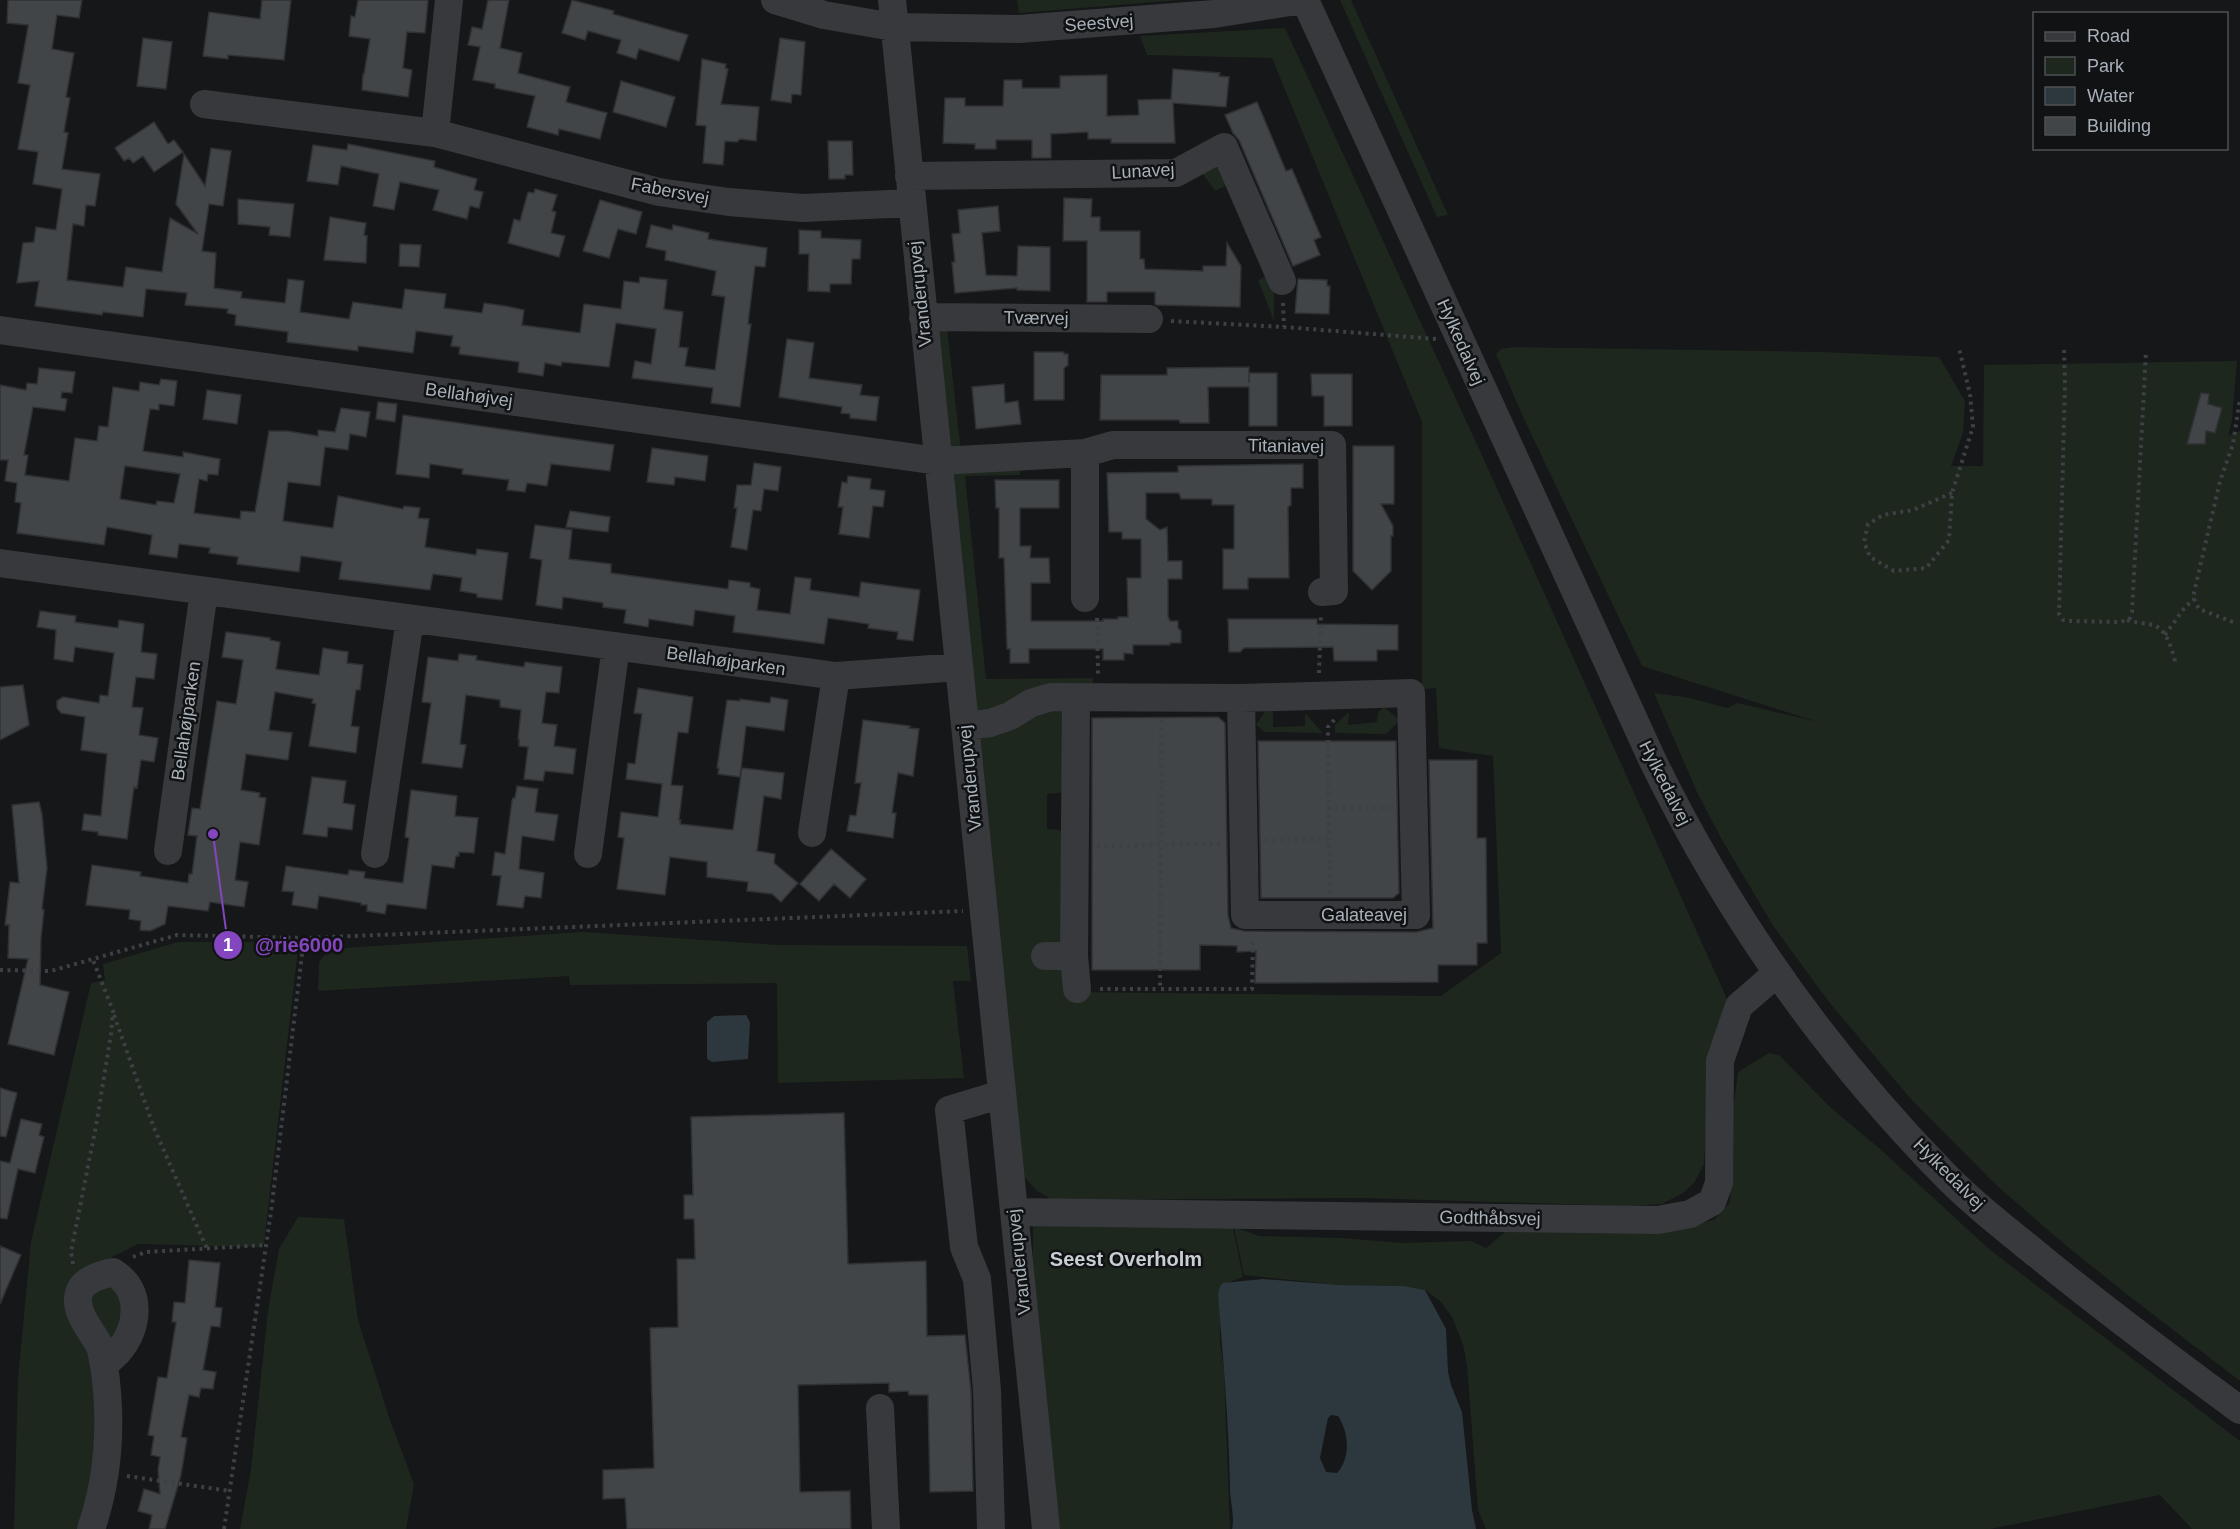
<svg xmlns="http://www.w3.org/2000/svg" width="2240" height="1529" font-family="Arial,sans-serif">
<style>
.green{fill:#1e271e}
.water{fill:#2c383d;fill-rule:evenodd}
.building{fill:#424548;stroke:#303134;stroke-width:1.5;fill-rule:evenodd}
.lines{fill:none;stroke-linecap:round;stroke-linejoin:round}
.path{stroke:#3d4044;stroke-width:4;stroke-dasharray:3 4.5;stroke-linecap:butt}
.minor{stroke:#37393d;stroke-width:28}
.labels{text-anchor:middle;stroke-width:5;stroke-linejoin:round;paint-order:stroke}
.street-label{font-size:18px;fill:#a8b0b9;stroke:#111213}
.neighbourhood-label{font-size:20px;font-weight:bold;fill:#c9ced5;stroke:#111213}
.leader{fill:none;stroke:#8446be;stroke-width:2}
.callout-dot{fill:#8446be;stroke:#111213;stroke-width:2}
.mark-label{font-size:18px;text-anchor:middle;font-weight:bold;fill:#fff}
.callout-label{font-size:20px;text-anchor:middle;font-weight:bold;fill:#8446be;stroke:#111213;stroke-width:5;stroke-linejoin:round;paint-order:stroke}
</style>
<rect width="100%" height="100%" fill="#161718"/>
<path class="green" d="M1017 0H1179L1019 13Z
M1340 0H1351L1448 215 1437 217Z
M1285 28 1486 464 1728 1001 1706 1134 1704 1164 1694 1183 1683 1193 1662 1204 1629 1206 1363 1198 1053 1200 1037 1191 1021 1173 973 739 1058 707 1068 718 1067 787 1059 793 1047 794V829L1060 830 1066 837 1065 971 1067 992 1441 996 1501 953 1493 756 1439 748 1436 688 1422 689V422L1272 58 1147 55 1140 36Z
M1212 165 1224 168 1231 183 1215 191 1200 170Z
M1269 275 1274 289V321L1258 280Z
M946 319 961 452 949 449 936 321Z
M1514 347 1821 352 1939 357 1965 401 1963 433 1951 466H1983L1984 365 2237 361 2232 420 2228 436 2240 431V1381L2125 1293 2057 1238 1994 1183 1910 1098 1829 1002 1774 927 1722 840 1697 792 1654 693 1685 697 1728 708 1737 703 1818 722 1642 666 1523 417 1496 354 1501 349Z
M961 468H1020V475L965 476 986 679 1093 678 1092 690 1002 710H976L952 475Z
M1268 707 1273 713V727L1305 726V713L1323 733 1265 732 1256 725Z
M1384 707 1400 720 1386 734 1335 733V725L1349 712 1348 725 1377 722 1378 712Z
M583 932 778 945 967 946 971 981H953L964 1078 778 1083 777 983 570 985 569 976 318 991 319 962 330 949Z
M178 942H292L298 949 264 1244 260 1247 138 1244 89 1269 100 1419 83 1529H14L18 1378 31 1242 91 983 105 980 103 964Z
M1769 1053 1779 1055 1832 1109 1879 1148 1989 1249 2240 1441V1529H2192L2160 1495 1990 1529H1486L1478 1510 1467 1365 1463 1344 1452 1317 1440 1301 1425 1290 1404 1286 1340 1285 1244 1275 1234 1227 1259 1236 1341 1238 1403 1243 1471 1241 1486 1248 1511 1227 1691 1225 1714 1220 1730 1202 1732 1118 1738 1072Z
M298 1217 344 1219 358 1320 390 1420 414 1484 406 1529H240L251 1469 268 1311 279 1249Z
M1033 1223 1233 1228 1243 1277 1220 1286V1342L1224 1371 1230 1529H1058L1033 1261Z
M109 1284 127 1296 114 1338 104 1337 89 1296Z"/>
<path class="water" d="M714 1016 746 1015 750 1022 748 1059 712 1062 707 1059V1022Z
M1263 1279 1340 1285 1404 1286 1425 1290 1446 1329 1448 1372 1451 1385 1462 1412 1472 1510 1476 1529H1232C1235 1515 1230 1503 1230 1488 1229 1423 1223 1359 1218 1294L1220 1286 1223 1283ZM1331 1415 1338 1416C1349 1433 1351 1458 1337 1473L1326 1472 1320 1458 1328 1418Z"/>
<path class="building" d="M8 0H82L79 18 57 15 52 49 74 53 66 97 70 98 64 132 68 133 62 169 100 174 95 206 86 205 84 226 73 224 67 280 123 287 126 267 162 272 170 218 198 234 176 204 184 154 205 186 211 148 231 151 223 206 209 204 202 251 216 253 214 288 242 292 241 298 285 303 288 279 304 281 300 312 349 319 353 302 402 309 405 289 446 294 444 308 482 313 484 303 505 306 524 310 522 325 580 333 584 304 621 309 624 281 639 283 640 277 667 280 664 309 683 312 679 347 688 348 685 366 715 370 725 297 712 295 716 271 665 260 666 251 646 247 651 225 672 230 673 225 709 233 708 239 767 248 765 267 755 266 748 324H751L740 407 711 403 713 388 632 378 635 361 651 364 656 329 616 323 609 367 562 362 561 366 545 363 543 376 518 372 519 362 459 354 460 347 451 346 453 336 416 331 413 353 358 346V351L287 342 288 332 235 325 236 315 227 313 228 309 185 305 187 293 146 289 143 317 103 312 102 315 35 306 39 281 17 283 23 243 34 242 36 227 56 230 62 189 33 184 38 152 18 149 30 85 18 83 28 27V25L7 23Z
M262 0H291L284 60 228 55V59L203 56 209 12 260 19Z
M358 0H428L425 33 407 32 403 68 412 70 408 97 362 90 363 74H364L370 39 349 36 351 16 355 17Z
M488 0H509L500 48 522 53 518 73 570 87 566 102 607 113 600 139 559 129 558 135 527 127 535 96 495 88V84L473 80 480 47 468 45 472 27 482 29Z
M572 0 614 11 613 14 688 35 679 61 639 49 636 59 617 53 621 40 588 31 585 40 562 33Z
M143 38 172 42 166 89 137 86Z
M780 38 805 42 801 95 792 94 791 103 771 100Z
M702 59 726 64 725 68 728 69 721 104 759 107 756 141 740 139 737 142 725 141 723 165 703 163 706 126 696 125Z
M1173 69 1220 73 1219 76 1229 77 1226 107 1173 103 1175 143H1111V139H1088V132L1051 134V158H1032V140H996V149H975V144L943 143 945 98H965V106H1003L1004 80H1022V88H1060V76L1107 75V116L1139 115 1138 100 1171 99Z
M621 81 675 97 666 127 613 112Z
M1257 102 1286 171 1292 169 1321 237 1314 240 1320 255 1293 266 1239 140 1233 133 1225 115Z
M154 122 168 144 174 140 183 152 154 172 143 156 133 163 129 158 124 161 115 148Z
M828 141H852L853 175H845V179H829Z
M348 144 435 161 434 167 477 179 474 190 483 192 479 208 470 206 467 219 433 210 439 190 400 182 394 210 373 206 379 174 341 166 338 185 307 181 313 145 347 150Z
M535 189 557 195 552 211 556 212 551 233 565 236 559 257 508 243 514 219 520 221 528 192 534 193Z
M1064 198 1092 199 1091 217H1100V231H1140V259H1144L1145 269 1203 271V266H1226L1227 243 1241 266 1240 307 1157 305 1155 304V292H1107V302H1087V241H1063Z
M238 199 294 204 290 237 269 235 270 227 238 224Z
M600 200 642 212 636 234 618 229 609 258 583 251Z
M998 206 1000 231 982 233 986 275 1017 276 1018 246 1050 247V291L1017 290V288L955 293 952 262H955L952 234 960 233 958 210Z
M330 217 366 223 364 235 367 236 366 263 324 260Z
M799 230 821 231V238L861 240 860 259H852L851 284H830V292L808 291 809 254H799Z
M400 244 421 245 419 267 399 266Z
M1298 279 1327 280V286H1330L1329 314 1295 313Z
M787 339 814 343 809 378 862 385 860 395 879 397 876 421 850 418V414L841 413 842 407 779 397Z
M1034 352H1064V354H1068V365L1064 368V400H1034Z
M1249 367V383V373H1277V426H1249V387H1208L1209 423H1180L1179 420H1100L1101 375H1167V368Z
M39 368 75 372 72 393 62 392 61 398 67 399 65 411 33 407 24 455H28L25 475 69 481 75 438 97 441 99 426 108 427 113 387 139 391 140 382 159 385 161 379 177 381 174 406 159 404V410L150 409 143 451 183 457V452L220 459 218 475 208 474 207 481 199 479 194 513 240 519 241 511 255 512 269 431H287L318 436V430L335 432 341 408 370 412 366 437 350 434 348 450 325 447 320 486 288 482 283 521 333 528 338 496 403 509 404 506 420 508 418 518 429 519 425 547 476 555 477 549 508 553 502 600 477 597V594L460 591 462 578 433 574 430 590 339 579 342 562 301 556 299 572 237 564 238 557 209 553 210 548 179 544 177 558 149 554 152 535 107 527 104 545 17 533 21 503 15 502 17 483 5 481 8 460H0V385L26 390 27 383 37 384ZM125 466 180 474 174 503 157 501 156 505 120 499Z
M1311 374H1352V426H1324V396H1312Z
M1004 384 1005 403 1018 401 1021 424 976 429 972 387Z
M207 390 241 395 237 424 203 419Z
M2201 393 2209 394 2208 404 2222 408 2215 433 2206 431 2205 444H2187Z
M378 402 397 404 395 422 376 419Z
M403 415 614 445 610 471 551 464 547 486 527 483 525 492 507 490 509 480 462 474 463 469 430 464 429 478 396 474Z
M1353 446H1394V504H1381L1393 526V536H1391V571L1372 590 1353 571Z
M652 448 708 456 705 481 675 477 674 485 647 482Z
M754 463 781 467 778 491 764 489 761 511 753 510 747 550 731 547 737 508H734L737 485H751Z
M1303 464V488H1291V505L1288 507 1289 578H1248V589H1223V549H1234V505H1212V499H1181L1179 493H1146V519L1160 530 1167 527 1168 561H1182V579H1168V616L1170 621H1178V628L1181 631V643H1170V645H1133V654L1124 653V660H1103V649H1029V663H1010V649H1007L1004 558H999V508H996L995 480H1059V508H1020V546H1031L1030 558H1049L1050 583H1031V621H1103V619H1118V617H1128L1127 578H1141V539H1122V532H1109L1107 473 1178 472V466Z
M848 476 871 479 870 489 885 491 883 507 873 506 869 538 839 534 843 507H838L842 482 847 483Z
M570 511 610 517 608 532 566 527Z
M535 525 572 530 569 559 611 564V573L728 589 729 580 750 583V587L760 589 757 610 790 614 795 577 811 579 810 590 859 597 861 582 920 590 913 641 897 639 898 632 868 628 869 624 828 618 824 644 733 632 735 616 695 610 693 626 649 619 648 627 624 623 626 610 603 607V603L563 597 562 609 536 605 542 560 530 558Z
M40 611 76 616 75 622 118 628 119 620 144 624 141 652 157 654 154 679 136 677 132 707 143 708 139 735 158 738 154 762 141 760 137 788 134 787 127 839 98 835V832L82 830 84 814 101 816 107 754 81 750 85 717 61 713 57 708V701L63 697 99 703 100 695 108 696 114 653 75 647 73 662 54 659 56 630 37 627Z
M1228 619H1317V624L1398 625V650H1377V661H1334L1333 647 1244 648 1240 652H1229Z
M226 632 270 638V640L280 642 276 669 319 675 323 648 348 652 347 663 363 665 360 690H356L351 726 359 727 356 753 309 746 316 704 312 703 313 699 275 692 269 730 292 733 288 760 246 754 241 790 260 793 259 797 266 798 259 845 240 842 235 880 248 882 244 907 210 902 208 911 168 906 165 924 150 931 140 930 141 921 129 919 130 910 86 905 92 865 141 872 140 876 188 883 189 874H192L197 836 188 835 192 808 200 809 217 701 236 704 243 660 222 657Z
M459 654 477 656 476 660 524 667 525 662 562 667 559 693 546 692 542 723 557 725 554 746 576 749 573 774 545 771 543 781 524 779 528 747 519 746V739H518L521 710 500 707V700L466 695 460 744 466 745 462 768 422 763 431 703 422 702 428 657 458 661Z
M23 685 29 725 0 740V687Z
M638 688 693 697 688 733 678 732 671 785 683 786 679 820H681L680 824 733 830 742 768 784 773 781 799 764 796 757 851 775 854 774 863 798 883 781 902 772 894 747 891 748 882 707 877V862L670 857 665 895 617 889 624 838 618 837 621 812 658 817 662 784 626 779 628 763 635 764 642 714 634 713Z
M771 697 788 700 784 731 746 726 740 777 718 774 719 768H717L727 700 740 701V699L770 703Z
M1218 717 1225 723 1228 915 1231 928 1244 931 1416 932 1433 928 1429 760H1477V838H1486L1487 943H1477V965H1438V982L1255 983 1256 951 1237 952V946L1200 945V970H1092V718Z
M863 720 910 726 909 728 919 729 913 776 898 773 892 813H896L893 838 847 831 850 815 856 816 861 783H855Z
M1258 741H1396L1399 893 1393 898H1261Z
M312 777 346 781 343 803 355 805 352 830 328 827 327 837 303 834Z
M517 786 538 789 535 812 558 815 554 841 522 836 519 869 544 873 541 898 525 896 523 908 497 905 501 876 492 875 495 852 505 854 512 801 513 798H515Z
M411 790 457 796 455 816 478 818 474 853 459 852V856H456L454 868 432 865 426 909 387 904 385 914 367 911V905H361V903L319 896 317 909 292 905 294 892 282 891 286 866 348 875 349 870 365 872 364 878 403 883 409 838 405 837Z
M39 802 42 814 47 868 42 909 44 910 41 938 40 985 69 992 54 1055 8 1044 28 959 8 958 9 925H5L10 882 19 883 12 805Z
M831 849 866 879 850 898 834 884 819 901 800 884Z
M0 1088 17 1093 6 1137 0 1136Z
M844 1113 848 1264 926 1261 927 1336 965 1335 971 1391 973 1491 930 1492 928 1395H909L908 1391 889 1392V1383L798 1385 800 1492 850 1491 851 1529H627L625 1498 603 1499V1470L654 1468 650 1328 678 1327 677 1259H695L694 1219H684V1195H693L691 1117Z
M21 1119 42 1124 39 1135 44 1137 35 1173 18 1169 7 1219 0 1218V1161L10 1163Z
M0 1246 21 1255 0 1304Z
M189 1260 220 1263 215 1307 222 1308 220 1327 211 1326 203 1370 216 1372 213 1389 201 1388 199 1397 189 1395 181 1437 187 1438 181 1475 165 1529H149L152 1515 138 1511 144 1489 160 1494 158 1470 160 1457 151 1455 154 1436 148 1435 158 1377 167 1378 176 1322H172L174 1302 185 1303Z"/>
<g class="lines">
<path class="path" d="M1283 303 1284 327
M1171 321 1284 327 1436 339
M2064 350 2065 383 2059 614 2063 620 2069 621 2121 622 2130 618 2132 612 2146 352
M1952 493 1913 510 1883 515 1868 524 1864 542 1870 557 1894 571 1926 568 1949 540 1952 493 1973 427 1970 394 1959 348
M1097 618 1098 674
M2127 620C2135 623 2148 623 2156 626 2168 632 2173 653 2176 665
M2233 622 2199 609 2193 597 2220 481 2233 444 2240 398
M2165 635 2185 607 2194 599
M1319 673 1321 614
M1161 720 1160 989H1252L1253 938
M1328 808H1391
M1265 840 1329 839
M1097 846 1221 844
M1329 893 1328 727 1336 718
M0 970 51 971 177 935 304 938 963 911
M1100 989H1160
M114 1015 154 1128 207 1249
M133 1257 146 1252 266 1245
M73 1264 71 1252 96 1126 111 1034 113 1011 93 960
M127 1476 230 1491
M224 1529 271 1212 304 938"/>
<path class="minor" d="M775 0 824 15 893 27 1019 29 1214 14 1303 0
M892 0 1046 1529
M1305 0 1651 757C1725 910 1824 1051 1943 1173 1972 1203 2007 1230 2039 1256 2105 1310 2172 1360 2240 1410
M204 104 435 133 659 192 729 202 803 208 911 203
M435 133 449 0
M909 176 1176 173 1224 147 1282 281
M923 317 1149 319
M0 330 938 461 1085 453 1113 445H1332L1334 591 1322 592
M0 563 836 676 959 667
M1085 598V453
M1076 698 1074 956 1077 989
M965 726 990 723 1010 716 1031 703 1051 697 1241 698 1411 693 1416 915H1245L1241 698
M812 833 836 676
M168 851 204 591
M375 854 410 619
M588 854 616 646
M1045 956H1074
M1014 1212 1658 1220 1690 1214 1712 1202 1719 1183 1720 1061 1739 1006 1777 973
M880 1408 886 1529
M91 1529C109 1477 112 1420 104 1365 103 1360 102 1353 100 1347 93 1332 73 1312 79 1293 83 1279 101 1275 113 1272 143 1290 139 1327 118 1352 114 1356 108 1361 104 1366
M991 1529 987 1390 977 1279 964 1247 949 1110 1002 1094"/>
</g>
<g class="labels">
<g class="street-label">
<text transform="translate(1099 23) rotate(-4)" y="6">Seestvej</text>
<text transform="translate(1143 171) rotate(-3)" y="6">Lunavej</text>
<text transform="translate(670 191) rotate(11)" y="6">Fabersvej</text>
<text transform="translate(920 294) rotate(-96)" y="6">Vranderupvej</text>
<text transform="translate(1036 318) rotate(1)" y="6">Tværvej</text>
<text transform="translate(1461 342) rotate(66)" y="6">Hylkedalvej</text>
<text transform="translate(469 395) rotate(8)" y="6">Bellahøjvej</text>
<text transform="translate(1286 446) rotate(1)" y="6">Titaniavej</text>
<text transform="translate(726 661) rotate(8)" y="6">Bellahøjparken</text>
<text transform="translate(186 721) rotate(-82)" y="6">Bellahøjparken</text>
<text transform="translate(970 778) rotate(-96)" y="6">Vranderupvej</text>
<text transform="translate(1665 783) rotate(63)" y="6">Hylkedalvej</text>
<text x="1364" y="921">Galateavej</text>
<text transform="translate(1949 1174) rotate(45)" y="6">Hylkedalvej</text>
<text transform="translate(1490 1218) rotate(1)" y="6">Godthåbsvej</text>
<text transform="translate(1019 1262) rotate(-96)" y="6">Vranderupvej</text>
</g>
<g class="neighbourhood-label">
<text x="1126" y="1266">Seest Overholm</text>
</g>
</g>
<path class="leader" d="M213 834L228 945"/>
<g class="callout-dot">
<circle cx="213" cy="834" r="6"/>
<circle cx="228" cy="945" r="15"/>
</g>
<g class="mark-label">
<text x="228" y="951">1</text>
</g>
<g class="callout-label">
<text x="299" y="952">@rie6000</text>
</g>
<rect x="2033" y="12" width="195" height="138" fill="#111213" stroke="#4d5155" stroke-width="1.5"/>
<rect x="2045" y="32" width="30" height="9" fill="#37393d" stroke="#4d5155" stroke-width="1.5"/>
<text x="2087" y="42" font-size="18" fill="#a8b0b9">Road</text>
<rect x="2045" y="57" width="30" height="18" fill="#1e271e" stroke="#4d5155" stroke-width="1.5"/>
<text x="2087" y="72" font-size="18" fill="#a8b0b9">Park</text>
<rect x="2045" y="87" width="30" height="18" fill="#2c383d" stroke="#4d5155" stroke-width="1.5"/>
<text x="2087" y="102" font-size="18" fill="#a8b0b9">Water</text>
<rect x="2045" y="117" width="30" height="18" fill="#424548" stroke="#4d5155" stroke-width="1.5"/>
<text x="2087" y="132" font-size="18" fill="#a8b0b9">Building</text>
</svg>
